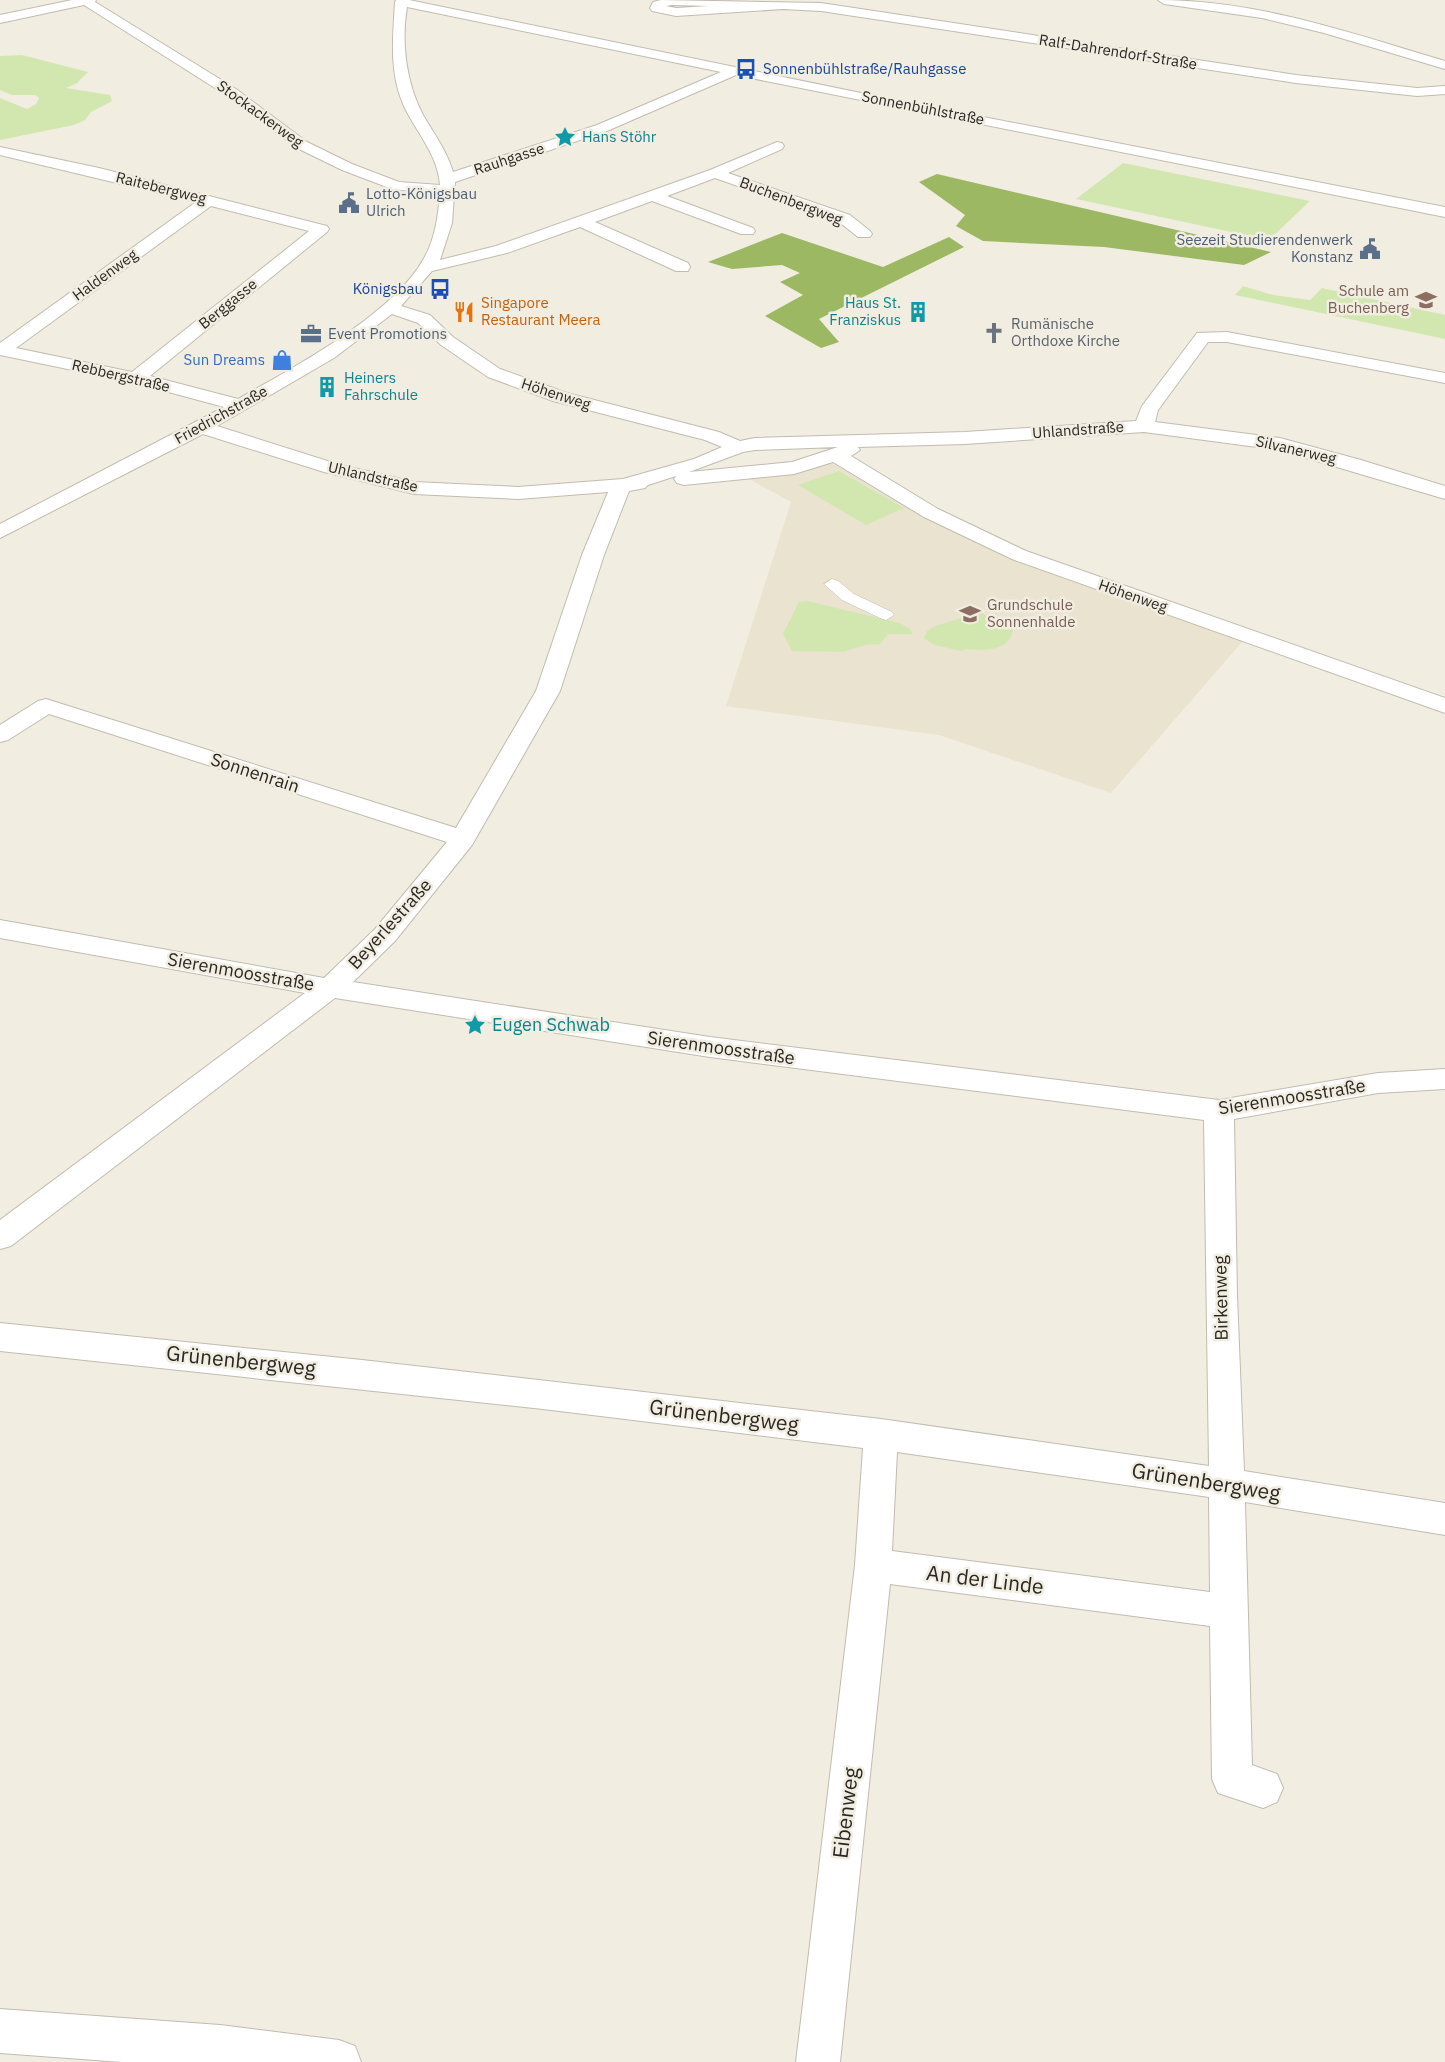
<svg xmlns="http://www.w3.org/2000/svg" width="1445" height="2062" font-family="'IBM Plex Sans',sans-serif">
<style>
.built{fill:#e9e3cf}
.green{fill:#d2e7b0}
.forest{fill:#9cb863}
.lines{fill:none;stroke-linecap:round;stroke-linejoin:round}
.pedestrian-casing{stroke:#c0bcb0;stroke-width:1}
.minor-casing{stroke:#c0bcb0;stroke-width:2}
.pedestrian{fill:#fff;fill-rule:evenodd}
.minor{fill:#fff;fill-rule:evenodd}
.labels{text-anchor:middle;stroke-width:5;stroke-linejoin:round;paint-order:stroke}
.far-street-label{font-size:15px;fill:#292723;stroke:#f1ede1}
.far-transit-label{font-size:15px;fill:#164399;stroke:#f1ede1;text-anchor:start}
.far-culture-label{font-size:15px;fill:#0d838f;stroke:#f1ede1;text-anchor:start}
.far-service-label{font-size:15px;fill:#4e5e75;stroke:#f1ede1;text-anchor:start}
.far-education-label{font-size:15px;fill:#785e54;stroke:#f1ede1;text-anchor:end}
.far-food-label{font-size:15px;fill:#c56008;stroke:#f1ede1;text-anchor:start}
.far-worship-label{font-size:15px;fill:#5b616d;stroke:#f1ede1;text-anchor:start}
.far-shop-label{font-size:15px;fill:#366cbe;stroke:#f1ede1;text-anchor:end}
.street-label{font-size:18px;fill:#292723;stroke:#f1ede1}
.culture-label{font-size:18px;fill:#0d838f;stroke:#f1ede1;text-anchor:start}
.near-street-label{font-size:21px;fill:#292723;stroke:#f1ede1}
</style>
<rect width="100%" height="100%" fill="#f1ede1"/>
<path class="built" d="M836 455 970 533 1248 635 1111 793 939 735 726 706 791 502 740 474Z"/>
<path class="green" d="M22 55 88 72 77 83 66 88 110 95 112 101 91 112 85 120 74 125 0 140V98L27 109 36 104 39 98 35 95H12L0 90V56Z
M1123 163 1310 201 1269 240 1076 199Z
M1243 286 1273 295 1310 300 1322 288 1445 315V339L1235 295Z
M839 471 904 508 866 525 798 485Z
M807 601 900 623 910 629 913 634H888L880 644 865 645 843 652 792 651 783 634 799 602Z
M980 612 1013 630C1009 653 982 650 965 649L962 651 934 645 924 638 927 631 933 627Z"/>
<path class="forest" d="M937 174 1271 252 1244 265 1104 247 983 241 956 226 965 215 919 182Z
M782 233 883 267 949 237 964 247 819 319 839 342 821 348 765 316 803 295 780 282 800 273 782 265 732 269 708 262Z"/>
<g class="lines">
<defs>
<path id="pedestrian" d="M832 579 838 581 854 594 892 612 894 615 886 620 880 618 842 600 824 584Z"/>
<path id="minor" d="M72 0H96L95 2 236 89 307 142 352 164 399 182 440 185C438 154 415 131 403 104 389 71 393 36 395 2L396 0H409L861 93 1445 207V217L736 75 607 131 455 182 452 223 440 260 496 246 710 170 777 142 782 143 784 146 782 149 728 173 850 215 870 231 872 234 870 237H858L838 221 715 178 667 196 753 228 755 231 753 234H741L652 201 595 222 688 263 690 267 688 271H676L580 227 507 253 432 271 401 306 430 315 453 337 500 369 567 393 719 432 740 441 755 438 965 432 1136 421 1142 406 1197 333 1227 332 1445 373V383L1227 342H1208L1158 410 1155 422 1280 438 1361 460 1445 486V499L1279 450 1144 432 965 444 858 447 860 450 851 456 938 509 1026 551 1445 698V713L1012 559 924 517 833 462 794 474 684 485 677 483 674 479 676 476 648 485 645 488 629 491 604 555 560 691 472 845 395 941 353 982 710 1037 1219 1100 1378 1073 1445 1069V1089L1378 1093 1234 1119 1237 1295 1244 1471 1445 1503V1535L1245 1502 1252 1765 1277 1774 1283 1788 1277 1802 1263 1808 1218 1793 1212 1779 1210 1626 890 1584 840 2062H796L855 1565 863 1448 543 1409 0 1351V1323L362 1360 881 1419 1209 1466 1204 1120 710 1057 335 998 11 1246 0 1249V1220L305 993 0 938V920L324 978 375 929 447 842 49 714 8 740 0 742V725L38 701 46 699 456 828 536 691 582 555 608 492 518 499 414 494 324 472 203 434 0 538V524L224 407 135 383 0 355V343L196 202 0 155V147L99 168 327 226 329 229 327 232 150 376 238 399C293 368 392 315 423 260 435 240 438 217 440 194L392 189 342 170 297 148 226 95 84 5 0 23V15ZM407 7 721 72 597 125 453 172C447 151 434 134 423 115 406 83 401 42 407 7ZM211 206 309 231 132 372 16 348ZM392 314 418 323 441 345 488 377 553 401 705 440 722 447 694 459 623 479 518 487 414 482 337 464 217 426 334 358ZM838 447 792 462 689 472 743 452 755 450ZM897 1452 1209 1497 1210 1592 892 1551Z
M661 0 821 3 1296 75 1417 88 1445 86V94L1417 96 1296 83 821 11 783 9 676 16 652 11 650 8 653 2ZM672 5 709 6 676 8 666 6Z
M1158 0C1257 0 1351 33 1445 61V69L1324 33 1262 18 1164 4Z
M0 2009 220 2025 339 2040 355 2046 361 2062H122L0 2053Z"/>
</defs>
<use href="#pedestrian" class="pedestrian-casing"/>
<use href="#minor" class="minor-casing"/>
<use href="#pedestrian" class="pedestrian"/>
<use href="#minor" class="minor"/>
</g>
<defs>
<symbol id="bus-bare" viewBox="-9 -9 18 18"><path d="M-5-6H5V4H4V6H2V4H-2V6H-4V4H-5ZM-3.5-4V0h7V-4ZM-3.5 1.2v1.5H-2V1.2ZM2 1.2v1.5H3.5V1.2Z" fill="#1a4fb4" stroke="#f1ede1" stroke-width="2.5" paint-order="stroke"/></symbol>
<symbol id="sight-bare" viewBox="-9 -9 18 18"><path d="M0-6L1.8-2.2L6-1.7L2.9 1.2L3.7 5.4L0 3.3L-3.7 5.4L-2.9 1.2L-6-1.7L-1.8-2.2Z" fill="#0f9aa8" stroke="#f1ede1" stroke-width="2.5" paint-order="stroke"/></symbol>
<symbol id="civic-bare" viewBox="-9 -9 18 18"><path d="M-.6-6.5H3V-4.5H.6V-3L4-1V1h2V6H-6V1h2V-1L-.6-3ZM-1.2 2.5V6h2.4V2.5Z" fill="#5c6f8a" stroke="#f1ede1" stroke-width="2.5" paint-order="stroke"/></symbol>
<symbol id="school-bare" viewBox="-9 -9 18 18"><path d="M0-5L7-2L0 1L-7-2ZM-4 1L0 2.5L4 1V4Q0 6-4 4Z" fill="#8d6e63" stroke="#f1ede1" stroke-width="2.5" paint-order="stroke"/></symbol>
<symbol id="restaurant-bare" viewBox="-9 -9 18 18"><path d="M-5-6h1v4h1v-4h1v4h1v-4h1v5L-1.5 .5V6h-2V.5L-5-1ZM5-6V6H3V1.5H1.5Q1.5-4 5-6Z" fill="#e8710a" stroke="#f1ede1" stroke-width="2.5" paint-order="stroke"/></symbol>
<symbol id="building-bare" viewBox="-9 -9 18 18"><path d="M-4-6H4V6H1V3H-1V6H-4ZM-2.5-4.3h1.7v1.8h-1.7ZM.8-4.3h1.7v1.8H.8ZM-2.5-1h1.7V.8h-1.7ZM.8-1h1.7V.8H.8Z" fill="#0f9aa8" stroke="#f1ede1" stroke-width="2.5" paint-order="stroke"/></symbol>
<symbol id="church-bare" viewBox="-9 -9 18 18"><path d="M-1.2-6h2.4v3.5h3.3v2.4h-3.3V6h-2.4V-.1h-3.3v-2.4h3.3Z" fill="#6b7280" stroke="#f1ede1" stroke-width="2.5" paint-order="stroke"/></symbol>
<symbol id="office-bare" viewBox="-9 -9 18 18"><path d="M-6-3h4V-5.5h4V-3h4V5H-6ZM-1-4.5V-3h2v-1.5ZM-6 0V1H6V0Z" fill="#5c6f8a" stroke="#f1ede1" stroke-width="2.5" paint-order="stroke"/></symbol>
<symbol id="shop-bare" viewBox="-9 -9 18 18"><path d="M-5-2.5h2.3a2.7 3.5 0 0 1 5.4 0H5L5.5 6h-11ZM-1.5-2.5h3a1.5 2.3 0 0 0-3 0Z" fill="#3f7fe0" stroke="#f1ede1" stroke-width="2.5" paint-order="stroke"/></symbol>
</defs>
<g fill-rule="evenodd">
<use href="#bus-bare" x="731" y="54" width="30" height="30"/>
<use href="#sight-bare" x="550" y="122" width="30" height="30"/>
<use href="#civic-bare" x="334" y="188" width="30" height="30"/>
<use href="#civic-bare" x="1355" y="234" width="30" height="30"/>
<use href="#bus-bare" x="425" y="274" width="30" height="30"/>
<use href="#school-bare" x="1411" y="285" width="30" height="30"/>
<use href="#restaurant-bare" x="449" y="297" width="30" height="30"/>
<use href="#building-bare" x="903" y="297" width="30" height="30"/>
<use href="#church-bare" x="979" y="318" width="30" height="30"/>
<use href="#office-bare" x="296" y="319" width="30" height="30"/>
<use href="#shop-bare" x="267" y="345" width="30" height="30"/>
<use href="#building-bare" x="312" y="372" width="30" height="30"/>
<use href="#school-bare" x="955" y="599" width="30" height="30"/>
<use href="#sight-bare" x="460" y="1010" width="30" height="30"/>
</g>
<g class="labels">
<g class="far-street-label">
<text transform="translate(1118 52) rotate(9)" y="5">Ralf-Dahrendorf-Straße</text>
<text transform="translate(923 108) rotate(11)" y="5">Sonnenbühlstraße</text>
<text transform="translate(260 114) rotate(36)" y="5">Stockackerweg</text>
<text transform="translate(509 159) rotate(-18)" y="5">Rauhgasse</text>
<text transform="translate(161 188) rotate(14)" y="5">Raitebergweg</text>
<text transform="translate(791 201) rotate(21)" y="5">Buchenbergweg</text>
<text transform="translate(105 275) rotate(-36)" y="5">Haldenweg</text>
<text transform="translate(228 304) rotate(-39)" y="5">Berggasse</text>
<text transform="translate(121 376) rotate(13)" y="5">Rebbergstraße</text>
<text transform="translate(556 394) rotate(18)" y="5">Höhenweg</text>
<text transform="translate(221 415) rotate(-29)" y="5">Friedrichstraße</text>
<text transform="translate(1078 430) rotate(-4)" y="5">Uhlandstraße</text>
<text transform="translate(1296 450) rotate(13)" y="5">Silvanerweg</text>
<text transform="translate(373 477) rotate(13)" y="5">Uhlandstraße</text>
<text transform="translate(1133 596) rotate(19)" y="5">Höhenweg</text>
</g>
<g class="far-transit-label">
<text x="763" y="74">Sonnenbühlstraße/Rauhgasse</text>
<text x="423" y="294" text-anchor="end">Königsbau</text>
</g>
<g class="far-culture-label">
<text x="582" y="142">Hans Stöhr</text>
<text x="901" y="308" text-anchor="end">Haus St.<tspan x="901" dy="17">Franziskus</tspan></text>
<text x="344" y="383">Heiners<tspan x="344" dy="17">Fahrschule</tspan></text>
</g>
<g class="far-service-label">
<text x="366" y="199">Lotto-Königsbau<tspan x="366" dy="17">Ulrich</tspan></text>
<text x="1353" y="245" text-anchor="end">Seezeit Studierendenwerk<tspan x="1353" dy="17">Konstanz</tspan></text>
<text x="328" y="339">Event Promotions</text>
</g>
<g class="far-education-label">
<text x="1409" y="296">Schule am<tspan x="1409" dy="17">Buchenberg</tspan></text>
<text x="987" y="610" text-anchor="start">Grundschule<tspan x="987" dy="17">Sonnenhalde</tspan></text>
</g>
<g class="far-food-label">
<text x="481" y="308">Singapore<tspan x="481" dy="17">Restaurant Meera</tspan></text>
</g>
<g class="far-worship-label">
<text x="1011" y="329">Rumänische<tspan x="1011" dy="17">Orthdoxe Kirche</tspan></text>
</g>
<g class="far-shop-label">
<text x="265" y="365">Sun Dreams</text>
</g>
<g class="street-label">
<text transform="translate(255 773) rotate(18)" y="6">Sonnenrain</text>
<text transform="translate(390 924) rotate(-48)" y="6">Beyerlestraße</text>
<text transform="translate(241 972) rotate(10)" y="6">Sierenmoosstraße</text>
<text transform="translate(721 1048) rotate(8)" y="6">Sierenmoosstraße</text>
<text transform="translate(1292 1097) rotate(-9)" y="6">Sierenmoosstraße</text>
<text transform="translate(1221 1298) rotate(-91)" y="6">Birkenweg</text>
</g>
<g class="culture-label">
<text x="492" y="1031">Eugen Schwab</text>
</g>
<g class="near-street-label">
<text transform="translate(241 1361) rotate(6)" y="7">Grünenbergweg</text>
<text transform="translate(724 1416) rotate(7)" y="7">Grünenbergweg</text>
<text transform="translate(1206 1482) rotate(9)" y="7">Grünenbergweg</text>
<text transform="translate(985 1580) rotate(7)" y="7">An der Linde</text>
<text transform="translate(846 1813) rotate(-83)" y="7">Eibenweg</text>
</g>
</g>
</svg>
